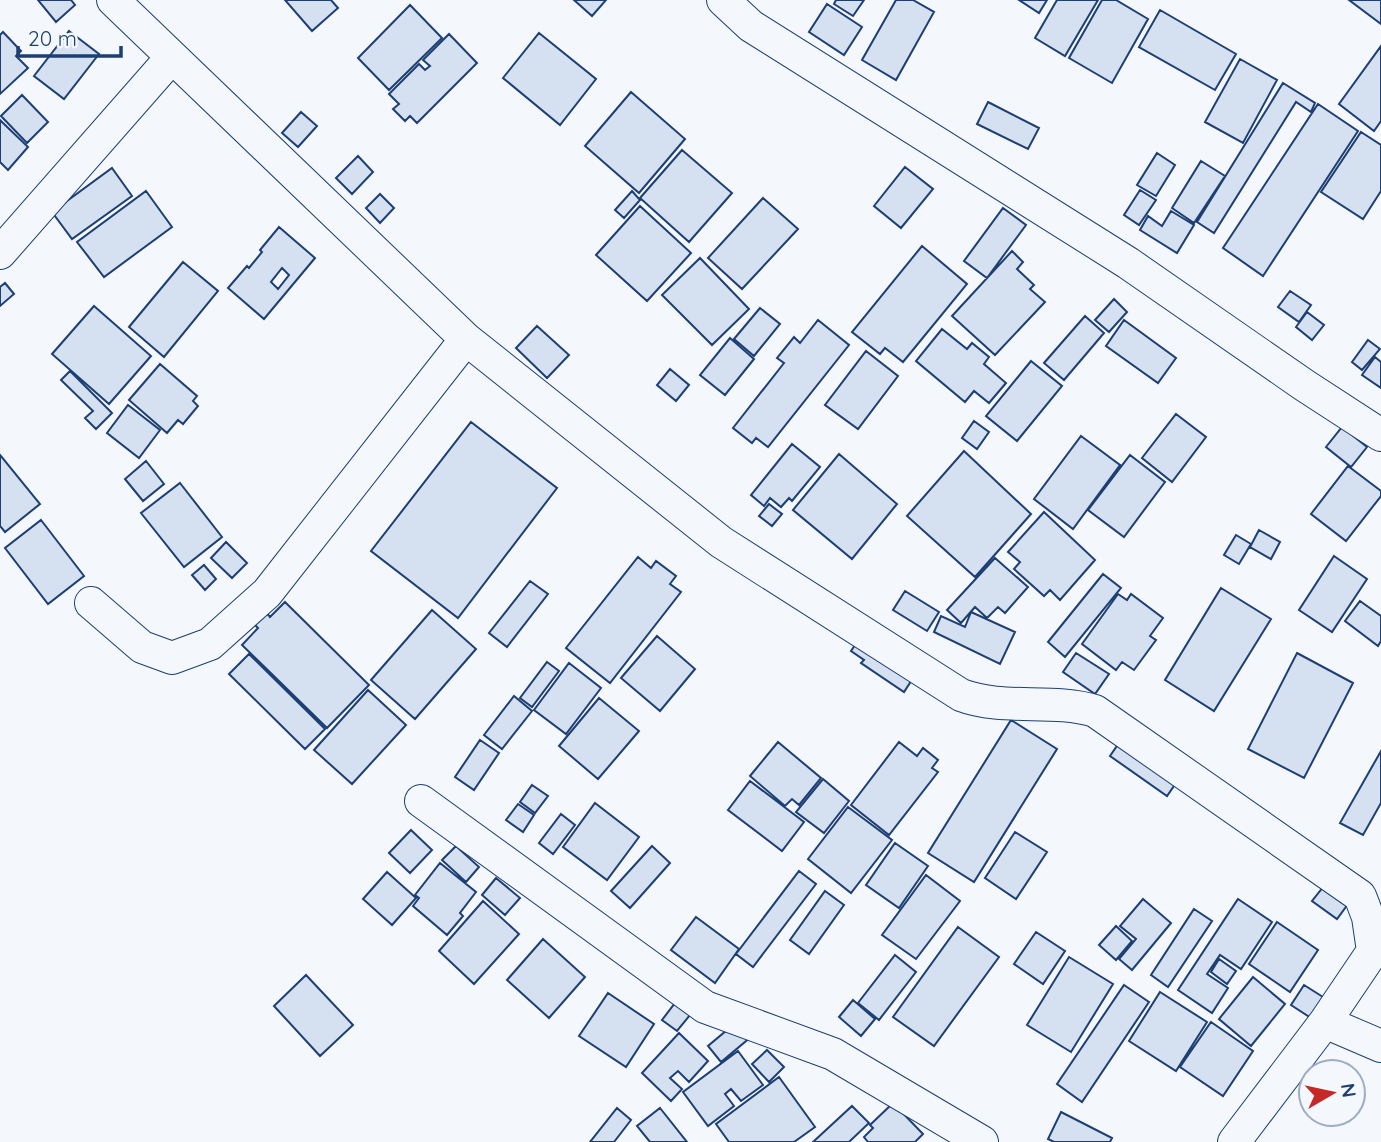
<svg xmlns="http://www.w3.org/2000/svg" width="1381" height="1142" font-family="Quicksand,sans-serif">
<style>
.building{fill:#d5e0f0;stroke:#1d3f73;stroke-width:2;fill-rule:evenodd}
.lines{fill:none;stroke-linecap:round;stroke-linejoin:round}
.street-casing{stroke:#1d3f73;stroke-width:34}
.street{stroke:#f4f7fb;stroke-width:32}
</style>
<rect width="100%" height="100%" fill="#f4f7fb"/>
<path class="building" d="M38 0H71L75 5 56 22Z
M285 0H331L338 8 312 31Z
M574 0H606L592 16Z
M836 0H864L853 16 834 4Z
M896 0H913L934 12 896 80 862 60Z
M1019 0H1047L1039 13Z
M1057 0H1098L1065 56 1035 38Z
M1102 0H1116L1148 19 1112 83 1069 58Z
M1349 0H1381V24Z
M827 4 862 27 844 55 809 32Z
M410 5 442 38 389 90 358 58Z
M1160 10 1236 54 1215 90 1139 47Z
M69 31 99 54 64 99 34 76Z
M3 32 21 51 16 56 28 68 0 94V35Z
M539 33 596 79 560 125 503 78Z
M449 34 477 63 417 123 410 116 405 121 393 109 399 104 389 94 419 64 425 70 430 66 423 60Z
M1381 46V121L1374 131 1339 104Z
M1240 59 1277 80 1243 143 1205 122Z
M1283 83 1315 103 1311 112 1296 102 1214 233 1197 222Z
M631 92 685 139 639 193 585 146Z
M22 95 48 122 27 143 1 116Z
M988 102 1039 128 1028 149 977 124Z
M1318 104 1358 131 1263 276 1223 248Z
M301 112 317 126 298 147 282 133Z
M0 120 28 147 8 170 0 162Z
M1361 132 1381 145V191L1363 219 1321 192Z
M682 150 732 193 689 242 640 198Z
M1157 153 1175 165 1156 196 1137 185Z
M358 156 373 172 352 194 336 178Z
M1201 161 1225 176 1194 223 1172 208Z
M905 167 933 189 901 228 874 206Z
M112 168 132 196 72 239 52 212Z
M1140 190 1156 200 1139 225 1124 215Z
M146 191 172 227 104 277 77 242Z
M632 191 640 200 624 218 615 210Z
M380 194 394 208 380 223 366 208Z
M763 198 798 229 742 289 708 258Z
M640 206 691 253 647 301 596 255Z
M1003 208 1026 225 987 278 964 261Z
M1171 211 1194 225 1177 253 1140 230 1148 216 1162 226Z
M279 227 315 258 264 319 228 288 247 266 249 268 262 252 260 250ZM282 268 289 275 278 289 271 282Z
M922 246 967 284 903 362 885 348 880 354 852 332Z
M1012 251 1023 262 1017 269 1034 285 1030 289 1045 302 995 355 952 316Z
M700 258 749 309 712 345 662 295Z
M183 262 218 291 164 357 129 327Z
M5 283 14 294 0 306V287Z
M1290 291 1311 305 1299 322 1278 307Z
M1114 299 1127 312 1109 332 1095 320Z
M94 306 151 356 109 404 52 354Z
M760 308 780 324 754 356 734 339Z
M1307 312 1324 325 1312 340 1296 327Z
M1085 316 1104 333 1064 380 1044 363Z
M818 320 849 345 768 447 756 438 752 443 733 428 784 363 777 358 794 337 800 343Z
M1124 320 1176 358 1158 383 1106 346Z
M537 326 569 355 547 378 516 348Z
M942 329 967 349 972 343 989 357 984 364 1006 383 989 403 974 391 965 402 916 361Z
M730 338 754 359 725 395 700 375Z
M1368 340 1380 349 1362 370 1352 362Z
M866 351 898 376 858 429 825 405Z
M1375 357 1381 362V388L1362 375Z
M1031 361 1062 386 1017 441 986 416Z
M160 364 197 396 193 401 198 406 183 424 178 420 167 433 129 400Z
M670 369 689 385 676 401 657 385Z
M70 371 112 413 96 429 85 418 93 411 61 380Z
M128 405 160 430 139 458 107 433Z
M1176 414 1206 437 1172 482 1142 458Z
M974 421 989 432 977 449 962 438Z
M471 422 557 488 458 618 371 551Z
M1342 427 1367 447 1351 467 1326 447Z
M1081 436 1120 465 1073 529 1034 499Z
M792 444 820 467 792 501 789 498 781 507 770 498 764 506 751 495Z
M964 451 1031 514 975 577 907 516Z
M839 454 897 504 852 559 793 510Z
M0 455 40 504 5 532 0 526Z
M1130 455 1165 482 1124 537 1088 510Z
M146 461 164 484 143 501 125 479Z
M1348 466 1381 491V496L1346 541 1311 514Z
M180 483 222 537 184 567 141 513Z
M769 504 782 514 772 526 759 516Z
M1044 512 1095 560 1060 600 1050 590 1044 596 1014 569 1020 562 1008 552Z
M41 520 84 576 48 604 5 548Z
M1259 530 1280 542 1271 559 1250 547Z
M1236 535 1251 544 1239 564 1224 555Z
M226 542 247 563 232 578 211 558Z
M1334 556 1367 579 1332 632 1299 610Z
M638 557 651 568 656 561 676 576 670 584 681 592 610 683 566 648Z
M995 558 1028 587 1005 613 998 607 987 618 975 607 961 623 947 610Z
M204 565 216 579 205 590 192 575Z
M1103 574 1121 588 1065 657 1048 642Z
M530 581 548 594 507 647 489 633Z
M1221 588 1271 619 1214 711 1165 680Z
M905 591 939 612 927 631 893 610Z
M1118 594 1127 600 1131 594 1163 618 1150 636 1156 640 1134 670 1122 662 1116 670 1082 644Z
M1360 601 1381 616V641L1378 646 1345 621Z
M285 602 369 685 327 728 242 645 258 628 253 623 265 611 270 617Z
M432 610 476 649 415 719 371 680Z
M971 612 1015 632 1000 664 934 632 941 616 965 627Z
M657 636 695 669 660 711 621 678Z
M859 639 917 672 904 692 861 663 864 660 851 651Z
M1076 653 1109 674 1095 694 1063 672Z
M1297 653 1353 683 1304 778 1248 749Z
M249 654 325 729 305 749 229 674Z
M547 662 559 671 532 707 520 698Z
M569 663 601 688 566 734 534 710Z
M368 690 406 725 352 784 314 750Z
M514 696 532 711 502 749 484 735Z
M599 698 639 731 598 779 559 746Z
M1011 720 1057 749 974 882 928 853Z
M480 740 499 753 474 790 455 777Z
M778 742 821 778 799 805 792 799 785 806 750 776Z
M899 742 917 756 923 748 938 760 932 768 938 772 889 835 851 805Z
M1119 743 1176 783 1167 796 1110 756Z
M1381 751V803L1363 835 1340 823Z
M823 779 849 801 824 833 796 812Z
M750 781 804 822 782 851 728 810Z
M532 785 548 796 535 813 520 802Z
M595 803 639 837 607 880 563 847Z
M518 804 534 815 523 832 506 820Z
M848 807 892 840 851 893 808 859Z
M561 814 575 825 553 854 539 843Z
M411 830 432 850 410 873 389 853Z
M1015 832 1047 852 1016 899 985 878Z
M895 843 928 866 899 908 866 885Z
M456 846 479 867 466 882 442 860Z
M652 846 670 863 630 908 611 891Z
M440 863 476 892 460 913 463 916 447 935 413 906 419 898 415 895Z
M799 871 816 884 753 967 736 954Z
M387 872 416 898 392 925 363 899Z
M926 875 960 901 916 959 882 935Z
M496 878 520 898 505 915 482 895Z
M1328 881 1351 900 1337 919 1312 901Z
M825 891 844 905 809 954 790 940Z
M1143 899 1171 923 1132 970 1119 959 1136 939 1120 926Z
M1238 899 1272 922 1241 969 1220 955 1207 974 1228 988 1212 1013 1178 990Z
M483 901 519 934 474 984 439 951Z
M1194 909 1212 921 1168 987 1151 975Z
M696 917 739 949 715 983 671 950Z
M1277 922 1318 950 1290 992 1249 964Z
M1116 926 1132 941 1116 960 1099 945Z
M958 927 999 957 934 1046 893 1017Z
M1036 932 1065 951 1043 984 1014 964Z
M543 939 585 977 549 1018 507 980Z
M895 955 916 972 879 1020 858 1003Z
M1069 957 1113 984 1071 1052 1027 1025Z
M1219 959 1236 971 1227 984 1211 972Z
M306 975 353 1025 320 1056 274 1006Z
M1253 977 1285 1004 1251 1046 1219 1019Z
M1124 985 1149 1002 1082 1102 1057 1084Z
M1304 985 1323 997 1311 1018 1291 1005Z
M1160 992 1207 1022 1176 1071 1129 1041Z
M608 993 654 1024 626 1067 579 1036Z
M853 1000 875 1019 861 1036 839 1017Z
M675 1003 690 1015 677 1031 662 1020Z
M739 1020 752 1036 721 1062 708 1046Z
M1211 1022 1253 1051 1223 1096 1180 1067Z
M679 1033 708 1061 689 1082 678 1071 670 1078 682 1089 671 1101 642 1073Z
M767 1050 784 1067 769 1082 752 1064Z
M738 1051 763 1085 741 1101 731 1089 725 1094 734 1106 708 1126 683 1092Z
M779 1077 815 1127 794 1142H729L716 1124Z
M893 1103 923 1134 915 1142H868L864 1137 873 1128 870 1125Z
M852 1106 869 1123 849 1142H813Z
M617 1108 631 1120 614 1142H590Z
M660 1108 687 1142H650L637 1126Z
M1061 1112 1112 1138 1110 1142H1054L1048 1139Z"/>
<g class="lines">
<defs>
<path id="street" d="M113 0 466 339 721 542 961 695C1003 711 1052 698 1095 711L1360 896 1368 917 1373 951 1325 1022 1381 1046
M723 0 751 26 1128 263 1304 385 1381 435
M0 253 172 57
M91 603 142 647 172 658 210 644 267 593 466 339
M421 801 705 1007 833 1054 982 1142
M1234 1142 1325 1022"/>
</defs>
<use href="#street" class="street-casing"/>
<use href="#street" class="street"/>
</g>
<g transform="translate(1332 1093) rotate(81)"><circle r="33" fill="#f4f7fb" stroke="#9eadc5" stroke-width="2"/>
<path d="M0-5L12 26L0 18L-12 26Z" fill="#c62828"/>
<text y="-10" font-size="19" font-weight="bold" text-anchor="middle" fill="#1d3f73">N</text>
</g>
<path d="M18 46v10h103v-10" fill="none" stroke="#1d3f73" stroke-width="3.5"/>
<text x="28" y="46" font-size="21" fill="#1d3f73" stroke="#f4f7fb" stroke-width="5" paint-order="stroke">20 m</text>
</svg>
